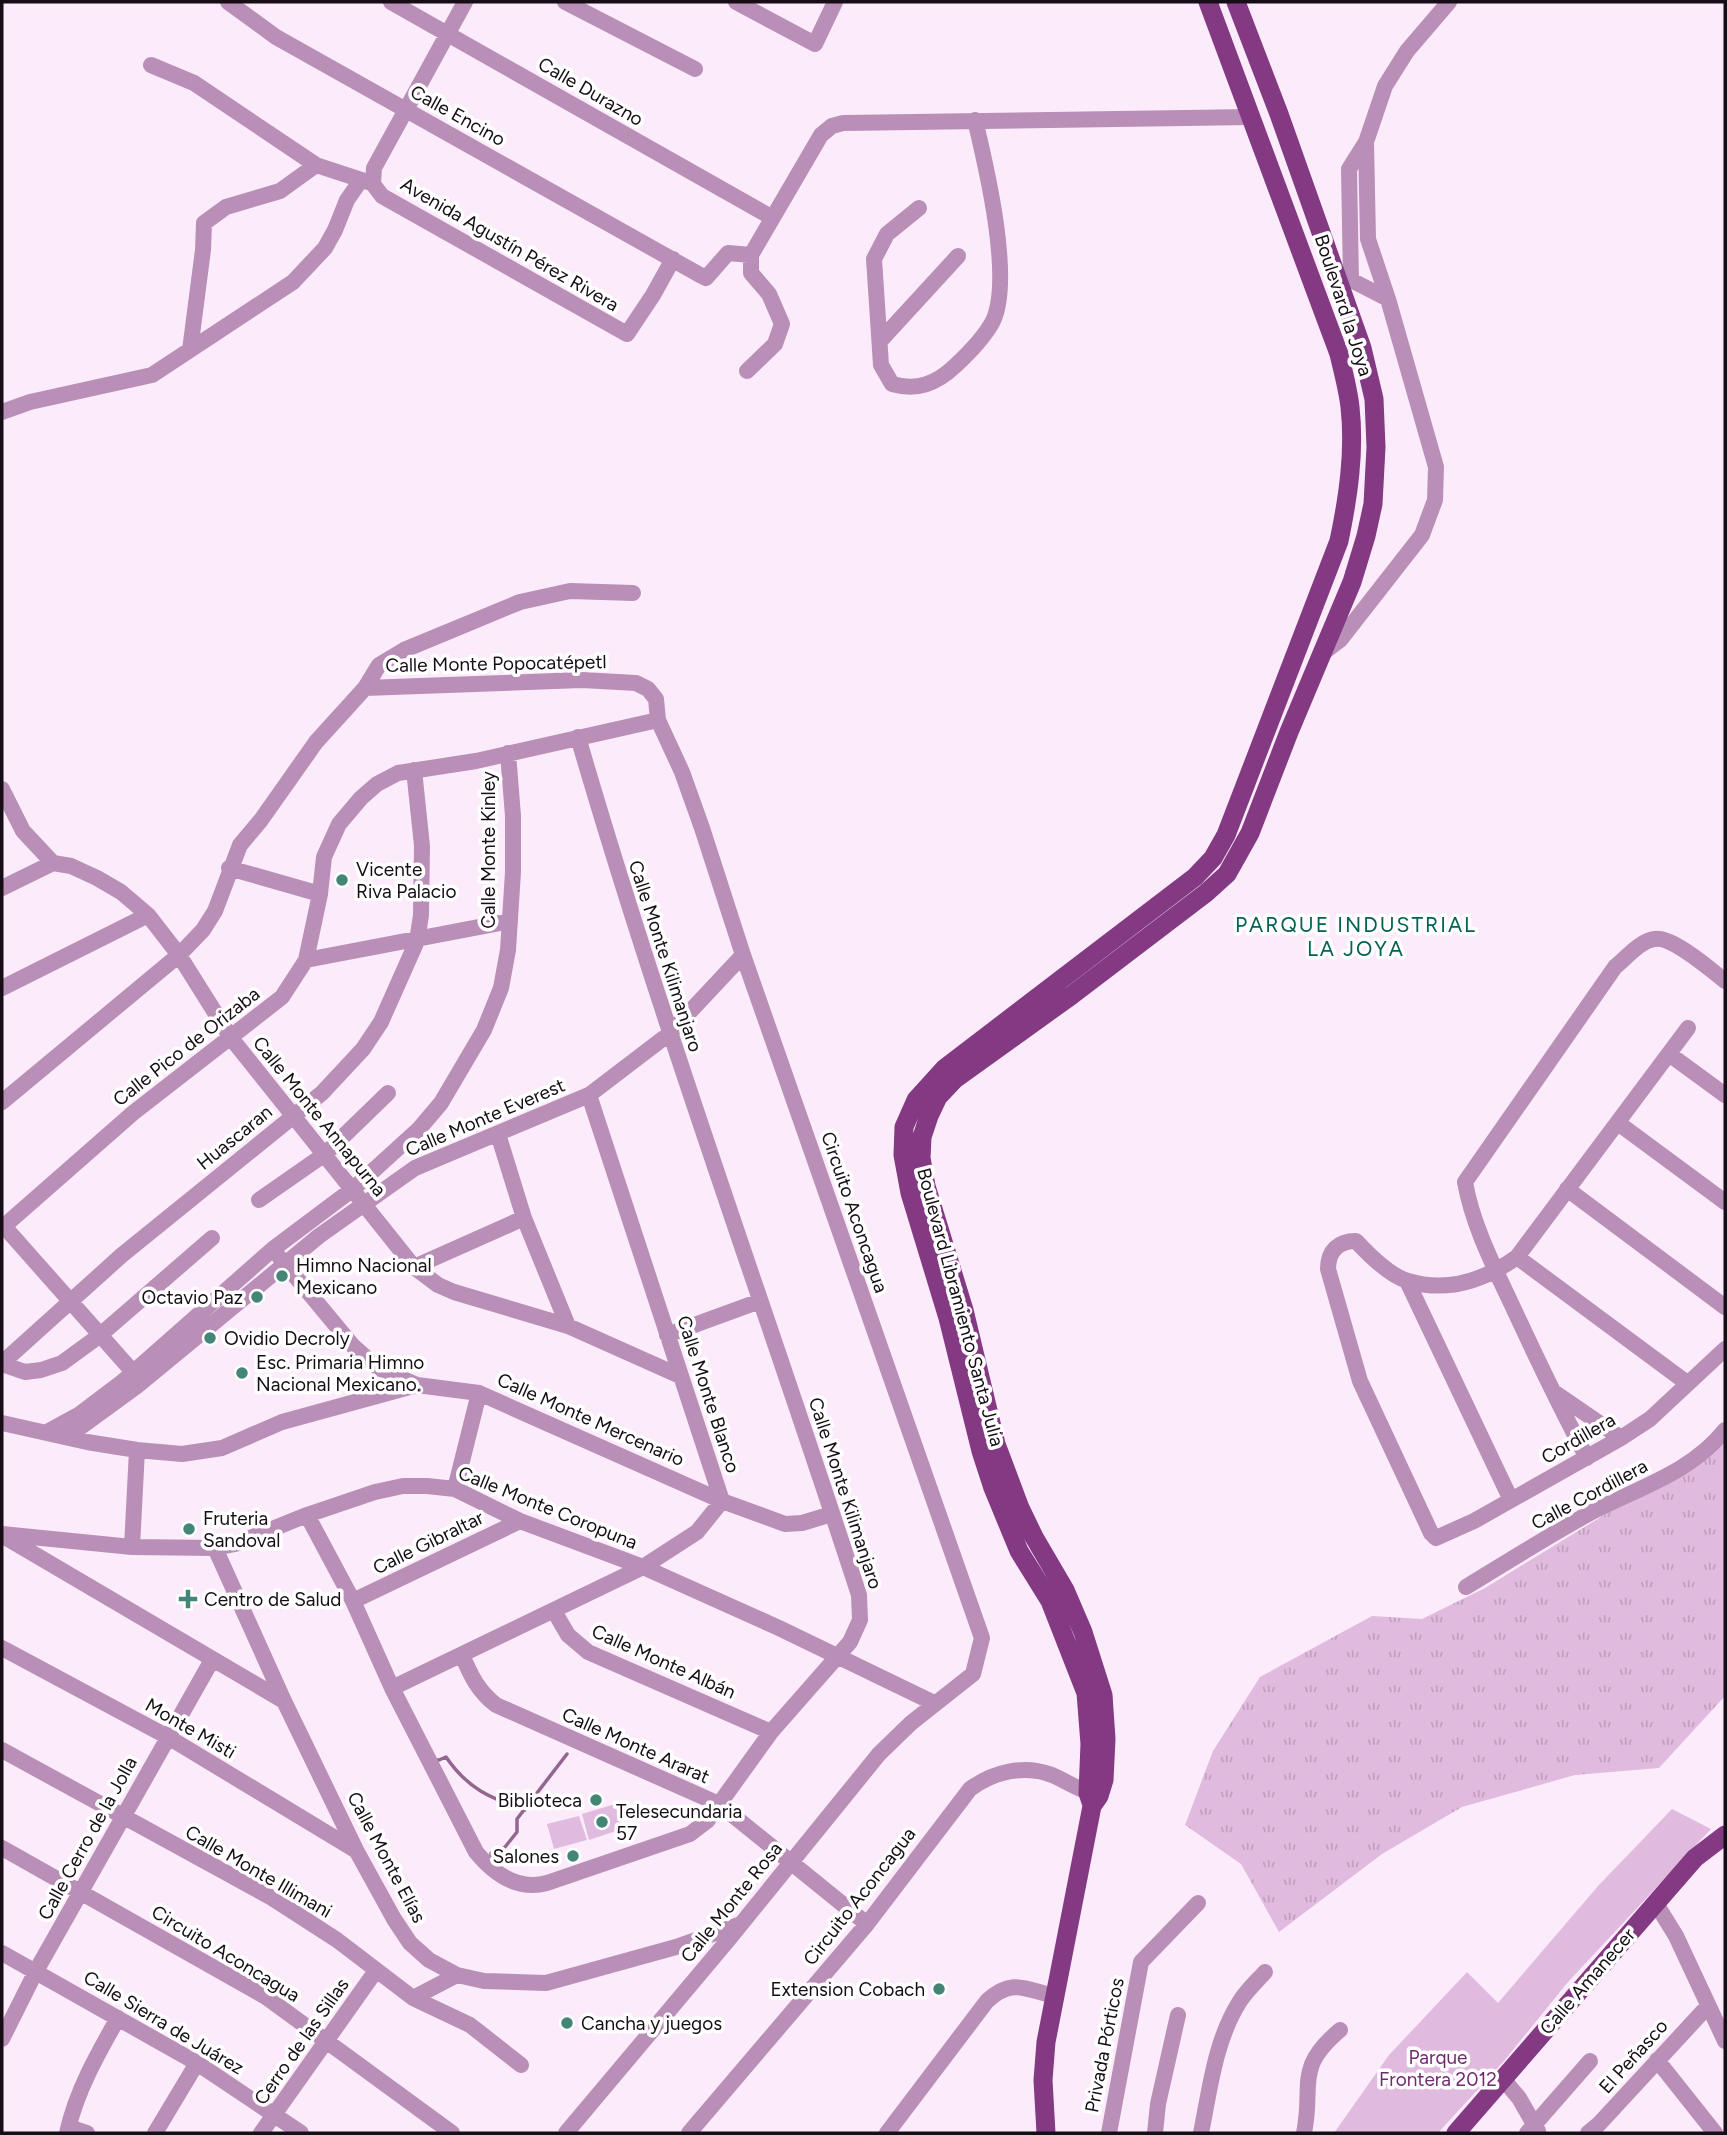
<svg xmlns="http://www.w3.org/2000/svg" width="1727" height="2135" font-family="Figtree,sans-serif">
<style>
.grass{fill:url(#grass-tufts)}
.green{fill:#e1bbdf}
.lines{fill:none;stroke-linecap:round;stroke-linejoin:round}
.stream{stroke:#926690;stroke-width:3.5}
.minor{stroke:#b98fb7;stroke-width:16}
.major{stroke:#843983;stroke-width:19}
.poi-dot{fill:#438678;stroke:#fff;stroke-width:2.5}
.labels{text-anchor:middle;stroke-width:7;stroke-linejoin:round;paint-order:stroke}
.street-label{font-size:19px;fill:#160d16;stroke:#fff}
.poi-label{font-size:19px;fill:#160d16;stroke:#fff;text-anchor:start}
.park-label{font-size:19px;fill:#712a71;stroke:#fff}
.neighbourhood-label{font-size:21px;letter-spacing:2px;fill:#056153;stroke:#fff}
</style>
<defs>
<pattern id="grass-tufts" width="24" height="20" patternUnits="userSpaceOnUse" patternTransform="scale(1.75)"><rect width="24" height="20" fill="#e1bbdf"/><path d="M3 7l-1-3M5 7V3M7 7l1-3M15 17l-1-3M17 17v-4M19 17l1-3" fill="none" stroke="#c0a0bf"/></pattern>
</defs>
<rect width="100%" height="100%" fill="#fcecfb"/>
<path class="grass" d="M1725 1427V1696L1659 1768 1575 1775 1462 1807 1382 1854 1279 1932 1241 1864 1185 1825 1213 1751 1260 1677 1372 1616 1422 1619 1485 1588 1653 1485Z"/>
<path class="green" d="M615 1804 622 1829 589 1840 582 1814Z
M1672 1809 1711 1829 1568 1982 1504 2061 1438 2133H1334L1389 2055 1467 1972 1498 2003 1598 1886Z
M579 1816 587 1840 554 1849 547 1824Z"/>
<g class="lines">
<path class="stream" d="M435 1760H439L446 1757C468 1789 490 1798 525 1810
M491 1860V1853L505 1847 517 1832V1819L567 1754"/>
<path class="minor" d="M228 2 276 37 700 275 706 278 728 253 751 255
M391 2 771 217
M465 2 374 168 373 184 382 196 627 334 653 295 673 259
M565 2 695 69
M736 2 815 44 835 2
M151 65 194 83 316 165 371 183
M919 208 887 234 874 259 881 365 892 384C917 391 936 384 955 366 969 353 984 338 993 321 1013 278 986 166 975 120
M1336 279 1351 280 1349 169 1366 142
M1351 280 1388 299
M880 341 958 256
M190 350 203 250 204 223 226 207 280 191 316 165
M747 371 775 344 782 324 769 294 751 273V255L821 135 832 126 843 123 1252 117
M2 412 30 402 152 375 293 282 325 248 335 230 347 200 361 180
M1323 653 1340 640 1422 535 1435 500 1436 467 1388 299 1368 239 1366 142 1385 86 1407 51 1449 2
M365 688 582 680 636 683 648 689 656 699 658 720 682 772 702 828 743 955 982 1638 973 1674 911 1723 879 1754 729 1939 566 2133
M2 789 23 831 53 863 71 866 97 878 121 892 148 915 179 955 231 1038 414 1267 438 1285 454 1292 568 1326 680 1376
M229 868 320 894
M2 888 53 863
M306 960 510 921
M2 988 148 915
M1688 1028 1517 1257C1485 1280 1448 1293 1408 1281 1390 1276 1369 1255 1356 1241 1338 1241 1328 1251 1328 1269L1360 1381 1431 1533 1436 1538 1474 1521 1621 1438 1650 1419 1725 1349
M1669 1054 1725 1095
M2 1102 179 955 203 930 215 911 240 845 261 820 316 742 365 688 379 665 404 650 520 602 570 591 633 593
M1618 1123 1725 1202
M498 1134 524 1218 568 1326
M1567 1189 1725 1307
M259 1200 325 1154 388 1093
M2 1224 133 1372
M2 1228 133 1113 282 997 306 960 320 894 324 857 339 824 361 798 377 784 398 773 476 761 658 720
M1517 1257 1687 1383
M280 1258 353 1346 378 1368 417 1385
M414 1267 524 1218
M1407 1281 1511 1500
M667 1335 760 1301
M2 1363 122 1255 322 1093 363 1049 381 1022 417 941 421 915 422 846 414 770
M2 1364 25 1372 41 1370 62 1363 99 1336 212 1238
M1554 1392 1621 1438
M2 1423 87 1442 137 1450 182 1454 222 1448 282 1422 417 1385 479 1393 722 1501 785 1524 802 1523 832 1514
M47 1432 80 1414 121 1383 273 1249 353 1189 419 1129 441 1103 484 1030 501 988 508 950 513 872V816L508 753
M67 1437 137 1386 319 1236 415 1168 589 1095 669 1034 743 955
M1587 1458C1560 1407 1535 1355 1511 1303 1493 1265 1472 1223 1465 1182L1615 967C1626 958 1641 940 1655 939 1672 936 1711 970 1725 981
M455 1489 479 1393
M307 1515 353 1601 392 1688 476 1852C494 1874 517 1891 547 1883L690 1834 707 1821 771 1732 850 1642 860 1620 859 1595C766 1309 662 1026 578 737
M2 1534 132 1547 215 1548 235 1544 307 1515 375 1492 403 1486H427L455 1489 520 1521 643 1567 779 1628 934 1703
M5 1537 284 1701
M132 1547 137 1450
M215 1548 284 1701 356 1850 394 1919 410 1943 429 1960 457 1975 484 1981 546 1983 676 1947 741 1924
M1466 1587C1507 1562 1548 1536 1590 1513 1637 1488 1691 1473 1725 1430
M353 1601 520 1521
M554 1611 568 1635 588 1652 771 1732
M2 1648 168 1737 355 1850
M462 1655C471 1676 478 1691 496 1705L719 1804 867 1924
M392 1688 643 1567 697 1532 722 1501 589 1095
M2 1750 272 1898 337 1940 413 1998 470 2025 521 2065
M2 1848 266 1997 452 2133
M1655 1902 1676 1936 1725 2041
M2 1953 197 2063 301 2133
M413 1998 457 1975
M2 2039 36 1971 212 1660
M1657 2060 1715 2133
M1503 2079 1519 2098 1538 2131
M69 2127 87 2133
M67 2133C76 2092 97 2055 118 2018
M155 2133 197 2063
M261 2133 375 1972
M689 2133 867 1924 970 1789C993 1772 1024 1764 1052 1775 1068 1782 1080 1791 1097 1795
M887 2133 987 2001C1012 1978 1025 1989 1054 1996
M1109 2133 1141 1962 1198 1903
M1155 2133 1158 2104 1178 2015
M1201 2133C1210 2089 1215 2040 1240 2001 1247 1990 1257 1981 1265 1972
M1304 2133C1314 2084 1294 2069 1340 2030
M1527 2133 1590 2061
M1588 2133 1599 2124 1708 2006"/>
<path class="major" d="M1092 1805 1088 1793 1090 1744 1086 1693 1050 1601 1019 1551 993 1488 981 1451 948 1318 910 1193 903 1155 904 1127 916 1100 945 1068 1195 877 1213 858 1226 835 1339 541C1348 498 1355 452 1350 407 1348 389 1343 371 1339 354L1208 2
M1046 2133 1043 2080 1046 2042 1092 1806 1099 1796 1104 1780 1106 1739 1103 1695 1083 1632 1065 1590 1034 1537 1020 1508 996 1444 964 1310 926 1186 921 1158 922 1137 929 1116 938 1097 955 1079 1072 995 1206 893 1227 874 1250 833 1289 732 1352 582 1366 536 1373 504 1376 447 1374 399 1362 348 1279 114 1236 2
M1456 2133 1695 1858 1725 1835"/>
</g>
<g class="poi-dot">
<circle cx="342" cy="880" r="7"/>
<circle cx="282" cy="1276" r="7"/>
<circle cx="257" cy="1297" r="7"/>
<circle cx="210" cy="1338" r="7"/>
<circle cx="242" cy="1373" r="7"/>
<circle cx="189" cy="1529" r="7"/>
<path d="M184.5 1588.5h7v7h7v7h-7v7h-7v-7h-7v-7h7z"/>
<circle cx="596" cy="1800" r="7"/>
<circle cx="602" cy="1822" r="7"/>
<circle cx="573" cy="1856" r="7"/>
<circle cx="939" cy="1989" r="7"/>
<circle cx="567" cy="2023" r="7"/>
</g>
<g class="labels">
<g class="street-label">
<text transform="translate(591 91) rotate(30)" y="7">Calle Durazno</text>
<text transform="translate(458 115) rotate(29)" y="7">Calle Encino</text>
<text transform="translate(510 244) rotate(30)" y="7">Avenida Agustín Pérez Rivera</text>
<text transform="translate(1344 305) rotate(72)" y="7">Boulevard la Joya</text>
<text transform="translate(496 663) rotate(-1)" y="7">Calle Monte Popocatépetl</text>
<text transform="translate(488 850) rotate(-90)" y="7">Calle Monte Kinley</text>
<text transform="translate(666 956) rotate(72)" y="7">Calle Monte Kilimanjaro</text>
<text transform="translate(186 1046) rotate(-38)" y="7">Calle Pico de Orizaba</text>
<text transform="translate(320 1116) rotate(51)" y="7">Calle Monte Annapurna</text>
<text transform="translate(485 1117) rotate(-23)" y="7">Calle Monte Everest</text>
<text transform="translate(234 1137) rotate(-39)" y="7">Huascaran</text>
<text transform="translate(855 1212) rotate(71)" y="7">Circuito Aconcagua</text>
<text transform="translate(961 1307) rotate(75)" y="7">Boulevard Libramiento Santa Julia</text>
<text transform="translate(709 1394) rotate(72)" y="7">Calle Monte Blanco</text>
<text transform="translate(591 1419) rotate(24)" y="7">Calle Monte Mercenario</text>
<text transform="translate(1578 1438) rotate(-30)" y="7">Cordillera</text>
<text transform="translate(846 1493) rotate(72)" y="7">Calle Monte Kilimanjaro</text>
<text transform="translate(1589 1494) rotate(-28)" y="7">Calle Cordillera</text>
<text transform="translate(548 1507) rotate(22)" y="7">Calle Monte Coropuna</text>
<text transform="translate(428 1542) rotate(-26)" y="7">Calle Gibraltar</text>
<text transform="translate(664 1661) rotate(24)" y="7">Calle Monte Albán</text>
<text transform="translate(191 1728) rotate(30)" y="7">Monte Misti</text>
<text transform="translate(636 1745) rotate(24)" y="7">Calle Monte Ararat</text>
<text transform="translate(87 1838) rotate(-61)" y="7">Calle Cerro de la Jolla</text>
<text transform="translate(387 1857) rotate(62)" y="7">Calle Monte Elías</text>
<text transform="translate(259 1871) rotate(30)" y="7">Calle Monte Illimani</text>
<text transform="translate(859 1896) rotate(-52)" y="7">Circuito Aconcagua</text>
<text transform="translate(731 1902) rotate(-51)" y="7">Calle Monte Rosa</text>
<text transform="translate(226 1953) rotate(31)" y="7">Circuito Aconcagua</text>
<text transform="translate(1587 1981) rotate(-49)" y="7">Calle Amanecer</text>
<text transform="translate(164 2022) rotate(31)" y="7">Calle Sierra de Juárez</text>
<text transform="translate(301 2041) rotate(-55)" y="7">Cerro de las Sillas</text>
<text transform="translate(1104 2045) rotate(-79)" y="7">Privada Pórticos</text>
<text transform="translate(1633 2056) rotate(-48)" y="7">El Peñasco</text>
</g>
<g class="poi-label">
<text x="356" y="876">Vicente<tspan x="356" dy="22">Riva Palacio</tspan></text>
<text x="296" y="1272">Himno Nacional<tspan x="296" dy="22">Mexicano</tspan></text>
<text x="243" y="1304" text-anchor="end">Octavio Paz</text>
<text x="224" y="1345">Ovidio Decroly</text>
<text x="256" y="1369">Esc. Primaria Himno<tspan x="256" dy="22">Nacional Mexicano.</tspan></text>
<text x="203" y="1525">Fruteria<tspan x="203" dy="22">Sandoval</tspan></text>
<text x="204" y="1606">Centro de Salud</text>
<text x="582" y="1807" text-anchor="end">Biblioteca</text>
<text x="616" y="1818">Telesecundaria<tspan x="616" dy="22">57</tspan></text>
<text x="559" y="1863" text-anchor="end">Salones</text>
<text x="925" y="1996" text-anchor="end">Extension Cobach</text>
<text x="581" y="2030">Cancha y juegos</text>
</g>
<g class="park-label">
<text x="1438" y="2064">Parque<tspan x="1438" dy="22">Frontera 2012</tspan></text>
</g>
<g class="neighbourhood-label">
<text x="1356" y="932">PARQUE INDUSTRIAL<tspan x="1356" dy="24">LA JOYA</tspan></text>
</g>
</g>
<rect width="1727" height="2135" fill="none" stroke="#160d16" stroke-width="7"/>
</svg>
